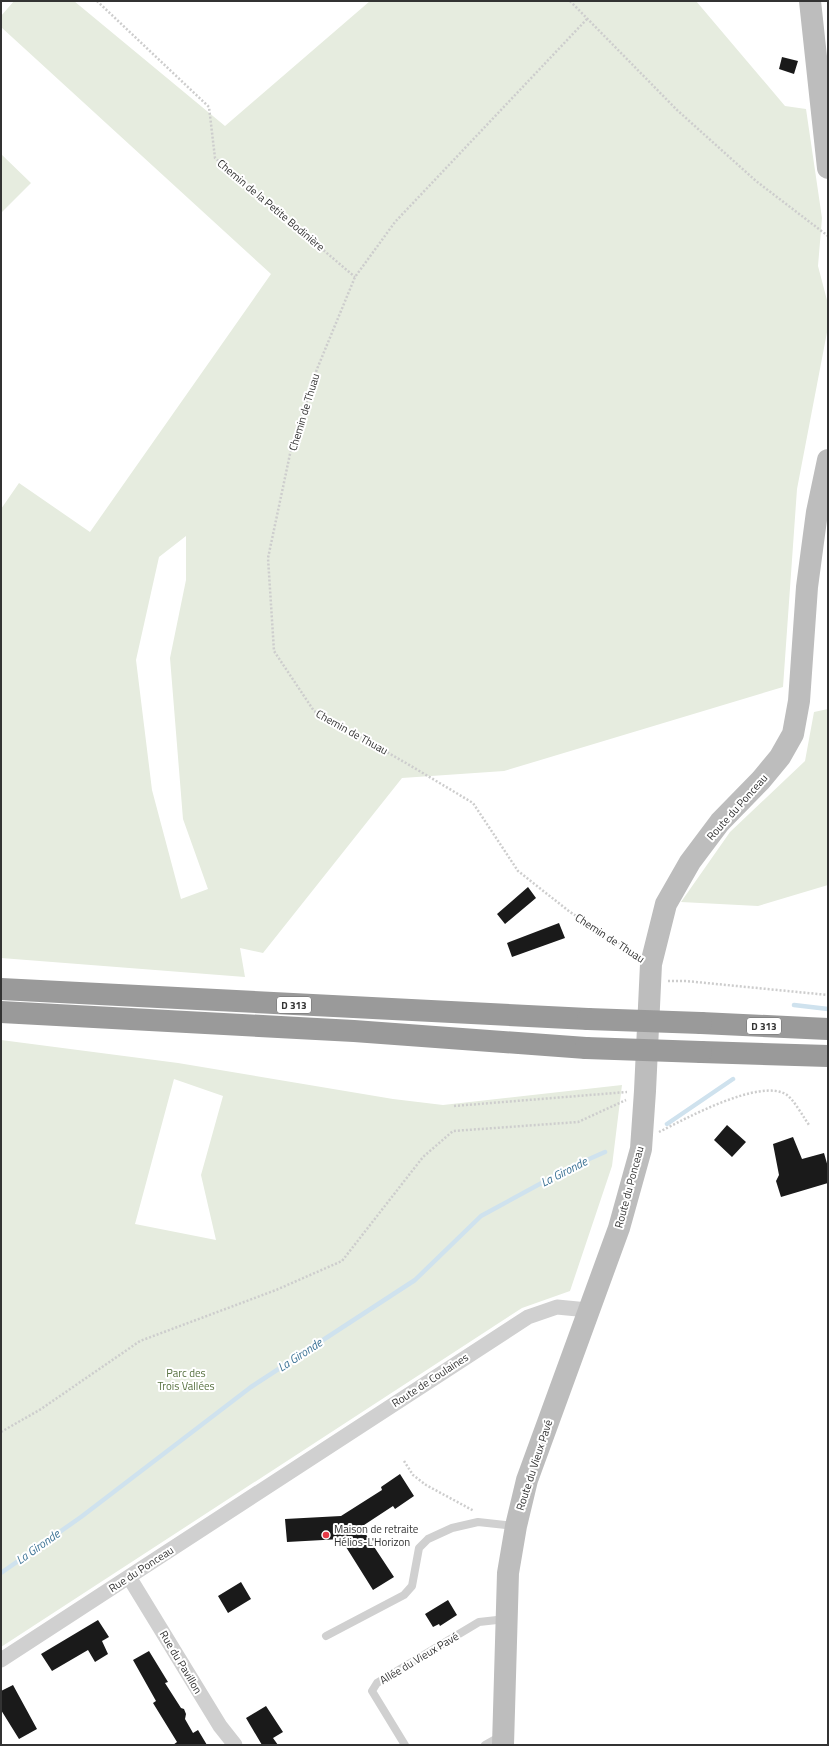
<svg xmlns="http://www.w3.org/2000/svg" width="829" height="1746" font-family="'Titillium Web',sans-serif">
<style>
.green{fill:#e6ecdf;fill-rule:evenodd}
.lines{fill:none;stroke-linecap:round;stroke-linejoin:round}
.stream{stroke:#cfe2ee;stroke-width:4.5}
.building{fill:#1a1a1a}
.path{stroke:#cdcdcd;stroke-width:2.5;stroke-dasharray:2 2;stroke-linecap:butt}
.lane{stroke:#d0d0d0;stroke-width:8}
.street{stroke:#d0d0d0;stroke-width:15}
.secondary{stroke:#bdbdbd;stroke-width:22}
.highway{stroke:#9a9a9a;stroke-width:22}
.highway-bridge{stroke:#9a9a9a;stroke-width:22}
.poi-dot{fill:#e63946;stroke:#fff;stroke-width:1.5}
.labels{text-anchor:middle;stroke-width:4;stroke-linejoin:round;paint-order:stroke}
.shield{fill:#fff;stroke:#707070;stroke-width:1}
.shield-label{font-size:10px;font-weight:bold;fill:#333}
.street-label{font-size:11px;fill:#333;stroke:#fff}
.park-label{font-size:11px;fill:#56703f;stroke:#fff}
.poi-label{font-size:11px;fill:#333;stroke:#fff;text-anchor:start}
.water-label{font-size:12px;font-style:italic;fill:#3f7597;stroke:#fff}
</style>
<rect width="100%" height="100%" fill="#fff"/>
<path class="green" d="M14 1H74L225 126 370 1H696L785 106 806 109 822 218 818 266 828 304V327L797 489 783 687 504 771 402 778 263 953 240 948 245 977 1 958V509L19 483 90 532 271 274 1 27V16ZM186 536V580L170 658 183 819 208 889 181 899 152 790 136 660 159 557Z
M1 154 31 183 1 213Z
M828 709V885L758 906 681 902 730 832 805 761 814 712Z
M1 1040 178 1063 393 1099 443 1105 622 1085 612 1166 570 1291 522 1308 1 1647ZM174 1079 223 1096 201 1175 216 1240 135 1224Z"/>
<g class="lines">
<path class="stream" d="M794 1005 828 1009
M667 1124 733 1079
M1 1573 81 1517 251 1387 415 1280 481 1216 571 1167 605 1152"/>
</g>
<path class="building" d="M782 57 798 61 794 74 779 69Z
M528 887 536 898 505 924 497 914Z
M559 923 565 938 512 957 507 943Z
M727 1125 746 1142 732 1157 714 1140Z
M793 1137 802 1159 824 1153 828 1167V1183L781 1197 776 1181 779 1175 773 1144Z
M400 1474 414 1496 395 1509 393 1506 361 1527 394 1577 373 1590 341 1539 287 1542 285 1519 341 1516 382 1490 381 1487Z
M241 1582 251 1599 228 1613 218 1596Z
M448 1600 457 1615 440 1626 439 1624 433 1627 425 1614Z
M98 1620 109 1637 102 1641 108 1654 95 1662 88 1650 52 1671 41 1654Z
M149 1651 168 1682 165 1683 181 1708 184 1709 186 1714 185 1719 193 1733 198 1730 207 1745H173L177 1742 153 1703 156 1701 133 1660Z
M13 1685 37 1729 19 1739 1 1710V1691Z
M266 1706 283 1732 273 1738 278 1745H262L246 1718Z"/>
<g class="lines">
<path class="path" d="M97 1 209 107 215 158 355 277
M570 1 677 110 756 181 828 236
M587 19 395 222 355 277 317 369 290 454 268 558 274 651 314 711 406 763 473 803 518 871 570 912 636 954
M668 981H686L828 995
M454 1106 627 1092
M659 1132C685 1119 761 1077 787 1095 794 1100 804 1118 809 1125
M1 1432 41 1409 140 1341 276 1290 342 1261 423 1157 453 1131 578 1122 626 1100
M404 1461 413 1475 426 1485 474 1511"/>
<path class="lane" d="M326 1636 404 1595 412 1586 419 1548 428 1539 452 1528 478 1522 515 1526
M405 1745 372 1691 377 1683 479 1622 506 1619
M485 1745 501 1736"/>
<path class="street" d="M129 1577 220 1726 235 1745
M1 1660 528 1317 557 1307 588 1310"/>
<path class="secondary" d="M810 1 828 168
M503 1745 508 1573 516 1526 527 1480 619 1228 641 1149 645 1091 651 964 666 904 690 862 720 822 761 780 780 757 793 734 799 701 807 587 817 512 828 460"/>
<path class="highway" d="M1 989 588 1019
M1 1012 354 1031 586 1048
M701 1023 828 1029
M701 1052 828 1056"/>
<path class="highway-bridge" d="M588 1019 701 1023
M586 1048 701 1052"/>
</g>
<circle class="poi-dot" cx="326" cy="1535" r="4"/>
<g class="labels">
<g class="shield">
<rect x="277" y="997" width="34" height="16" rx="3"/>
<rect x="747" y="1018" width="34" height="16" rx="3"/>
</g>
<g class="shield-label">
<text x="294" y="1009">D 313</text>
<text x="764" y="1030">D 313</text>
</g>
<g class="street-label">
<text transform="translate(271 205) rotate(40)" y="4">Chemin de la Petite Bodinière</text>
<text transform="translate(304 412) rotate(-73)" y="4">Chemin de Thuau</text>
<text transform="translate(352 732) rotate(29)" y="4">Chemin de Thuau</text>
<text transform="translate(737 807) rotate(-48)" y="4">Route du Ponceau</text>
<text transform="translate(610 938) rotate(33)" y="4">Chemin de Thuau</text>
<text transform="translate(629 1187) rotate(-75)" y="4">Route du Ponceau</text>
<text transform="translate(430 1380) rotate(-33)" y="4">Route de Coulaines</text>
<text transform="translate(534 1465) rotate(-72)" y="4">Route du Vieux Pavé</text>
<text transform="translate(141 1569) rotate(-33)" y="4">Rue du Ponceau</text>
<text transform="translate(419 1658) rotate(-31)" y="4">Allée du Vieux Pavé</text>
<text transform="translate(181 1662) rotate(59)" y="4">Rue du Pavillon</text>
</g>
<g class="park-label">
<text x="186" y="1377">Parc des<tspan x="186" dy="13">Trois Vallées</tspan></text>
</g>
<g class="poi-label">
<text x="334" y="1533">Maison de retraite<tspan x="334" dy="13">Hélios-L'Horizon</tspan></text>
</g>
<g class="water-label">
<text transform="translate(564 1172) rotate(-27)" y="4">La Gironde</text>
<text transform="translate(300 1355) rotate(-33)" y="4">La Gironde</text>
<text transform="translate(38 1547) rotate(-35)" y="4">La Gironde</text>
</g>
</g>
<rect width="829" height="1746" fill="none" stroke="#333333" stroke-width="4"/>
</svg>
